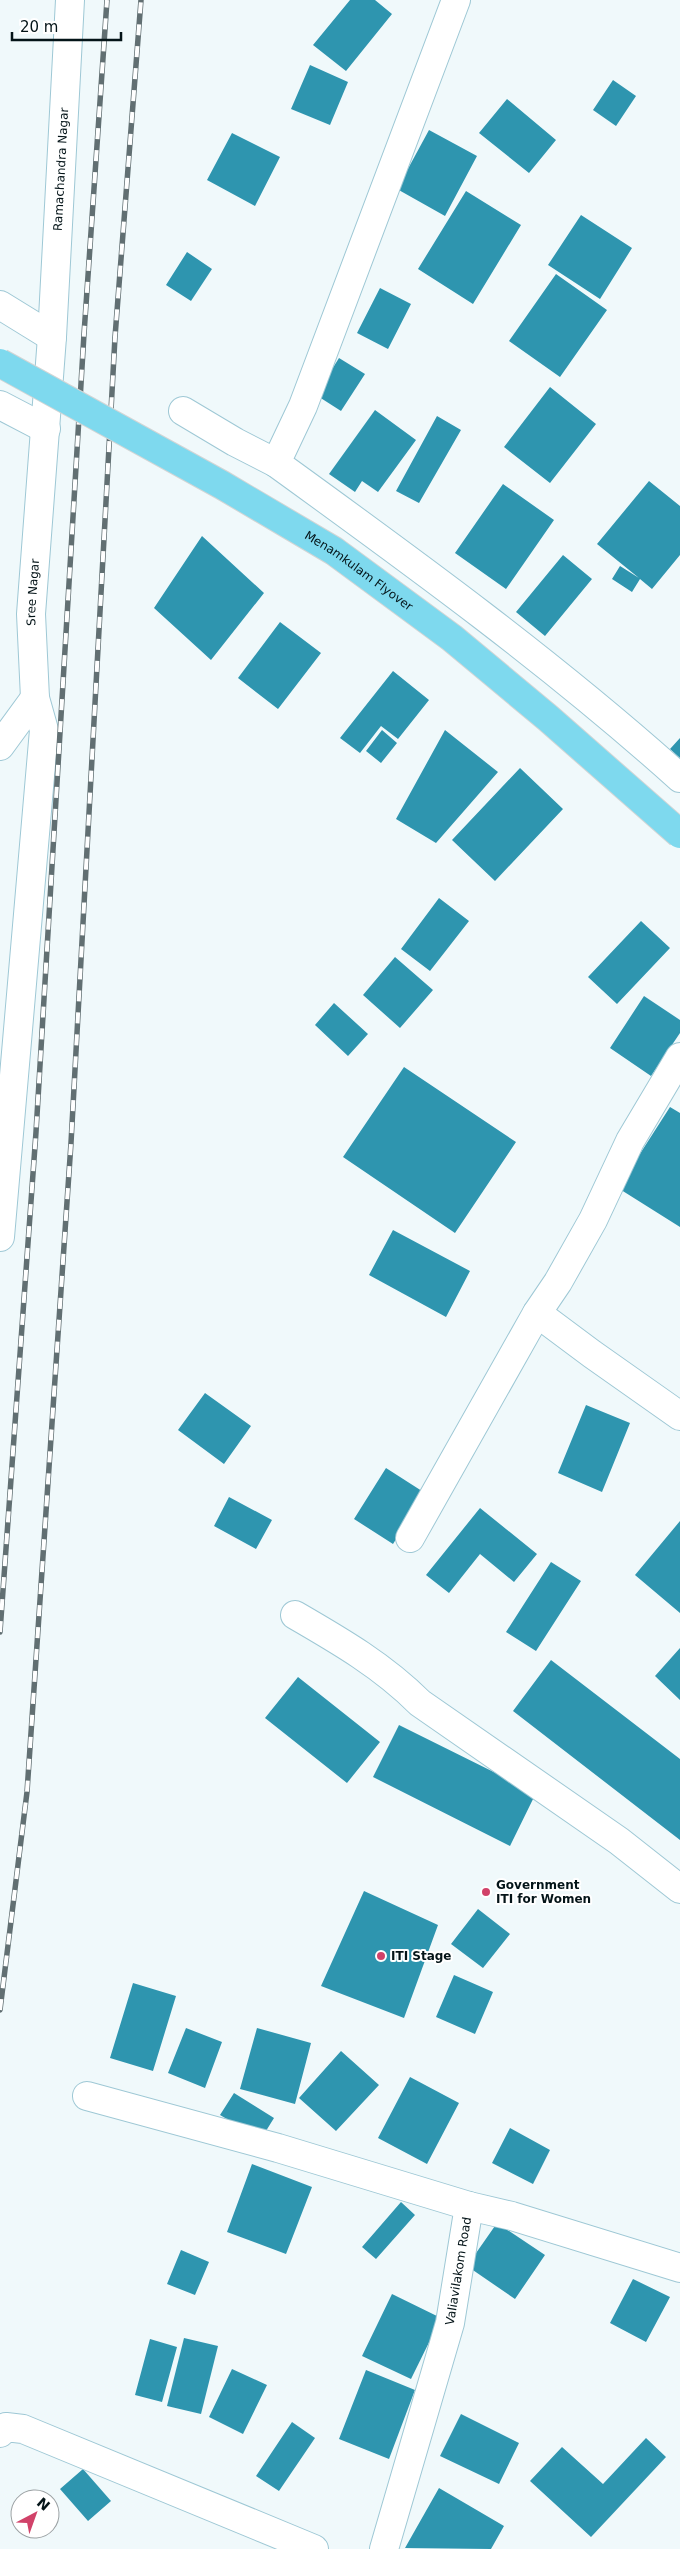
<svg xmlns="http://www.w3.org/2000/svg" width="680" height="2549" font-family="'DejaVu Sans',sans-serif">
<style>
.building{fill:#2e95af}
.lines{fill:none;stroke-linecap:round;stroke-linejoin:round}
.minor-casing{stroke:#9ec8d5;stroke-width:30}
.minor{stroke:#fff;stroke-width:28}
.rail-casing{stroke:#616f72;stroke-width:5.5}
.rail{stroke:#fff;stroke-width:4;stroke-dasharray:11;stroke-linecap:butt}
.major-bridge-casing{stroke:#d2d5d5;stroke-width:30;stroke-linecap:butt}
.major-bridge{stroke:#7ed9ee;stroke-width:28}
.poi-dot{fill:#d14269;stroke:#fff;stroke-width:2}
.labels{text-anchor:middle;stroke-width:4;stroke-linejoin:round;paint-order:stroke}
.street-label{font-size:12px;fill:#041418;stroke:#fff}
.poi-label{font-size:12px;font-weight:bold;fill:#041418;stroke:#fff;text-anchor:start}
</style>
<rect width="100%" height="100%" fill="#f0f9fb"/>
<path class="building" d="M350 0H375L392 14 346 71 313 45Z
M310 65 348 82 330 125 291 109Z
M613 80 636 96 616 126 593 110Z
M507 99 556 140 529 173 479 133Z
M429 130 477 156 445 216 397 189Z
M232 133 280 157 255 206 207 180Z
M466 191 521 225 473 304 418 269Z
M581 215 632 248 600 299 548 265Z
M187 252 212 269 191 301 166 285Z
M556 274 607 310 560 377 509 341Z
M380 288 411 304 388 349 357 333Z
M339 358 365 374 341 411 316 395Z
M550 387 596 424 550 483 504 447Z
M375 410 416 440 378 492 362 481 355 492 329 474Z
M437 416 461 430 419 503 396 491Z
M649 481 680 506V555L652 589 640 579 632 592 612 579 620 566 639 578 597 544Z
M503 484 554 520 506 589 455 553Z
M202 536 264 593 211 660 154 608Z
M563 555 592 579 545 636 516 612Z
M280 622 321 653 278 709 238 678Z
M393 671 429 700 398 739 381 726 360 753 340 738Z
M382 730 397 743 381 763 366 751Z
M445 730 498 772 436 843 396 819Z
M680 738V758L670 749Z
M520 768 563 809 495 881 452 840Z
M439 898 469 921 430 971 401 949Z
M641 921 670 948 617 1004 588 977Z
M395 957 433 990 400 1028 363 995Z
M644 996 680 1020V1033L651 1076 610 1048Z
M334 1003 368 1034 348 1056 315 1025Z
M404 1067 516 1142 455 1233 343 1157Z
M670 1107 680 1113V1227L618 1188Z
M393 1230 470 1271 446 1317 369 1275Z
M205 1393 251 1426 224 1464 178 1430Z
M586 1405 630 1423 602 1492 558 1473Z
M386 1468 425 1493 393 1544 354 1519Z
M229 1497 272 1520 256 1549 214 1526Z
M480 1508 537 1554 514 1582 480 1554 449 1593 426 1575Z
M680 1521V1613L635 1575Z
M551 1562 581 1581 536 1651 506 1632Z
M680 1648V1700L655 1676Z
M551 1660 680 1759V1840L513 1711Z
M298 1677 380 1742 347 1783 265 1718Z
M399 1725 536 1793 510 1846 373 1777Z
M364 1891 438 1925 404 2018 321 1986Z
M478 1909 510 1934 483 1968 451 1944Z
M454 1975 493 1992 475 2034 436 2017Z
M133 1983 176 1996 153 2071 110 2058Z
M186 2028 222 2042 205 2088 168 2073Z
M257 2028 311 2043 295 2104 240 2089Z
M341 2051 379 2085 336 2131 299 2098Z
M410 2077 459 2103 427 2164 378 2138Z
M234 2093 274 2118 261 2139 220 2115Z
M510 2128 550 2150 533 2184 492 2163Z
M252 2164 312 2187 286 2254 227 2232Z
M401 2202 415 2215 376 2259 362 2247Z
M497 2223 545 2255 515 2299 467 2266Z
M181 2250 209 2262 195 2295 167 2284Z
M633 2279 670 2297 646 2342 610 2323Z
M392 2294 441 2318 411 2379 362 2356Z
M184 2338 218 2346 201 2414 167 2406Z
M150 2339 177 2347 162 2402 135 2395Z
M232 2369 267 2385 243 2434 209 2417Z
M366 2370 415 2390 389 2459 339 2439Z
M461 2414 519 2443 499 2484 440 2456Z
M292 2422 315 2438 279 2491 256 2476Z
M646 2438 666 2457 591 2537 530 2481 562 2447 603 2484Z
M83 2469 111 2501 88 2521 60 2489Z
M439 2488 504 2526 491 2549 405 2548Z"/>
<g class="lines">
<defs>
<g id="minor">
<path d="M456 0 303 406 276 463C414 563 553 664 680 778"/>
<path d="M0 305 52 337"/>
<path d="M0 405 46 429"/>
<path d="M183 411 235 442 276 463"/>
<path d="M0 746 35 698"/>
<path id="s1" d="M0 1237 44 730 35 698 31 614 52 337 70 0"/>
<path d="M537 1313 592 1354 680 1416"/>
<path d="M410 1538 537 1313 558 1282 593 1220 630 1141 680 1057"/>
<path d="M295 1615C340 1641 383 1666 420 1703L619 1841 680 1889"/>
<path d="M87 2096 278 2148 469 2206"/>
<path d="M0 2433 6 2427 23 2429 314 2549"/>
<path id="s2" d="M384 2549 450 2323 469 2206 512 2216 680 2268"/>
</g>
</defs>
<use href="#minor" class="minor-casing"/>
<use href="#minor" class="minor"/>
<defs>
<path id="rail" d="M0 1632 36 1132 84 334 107 0
M0 2010 27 1792 71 1143 115 337 141 0"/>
</defs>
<use href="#rail" class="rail-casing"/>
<use href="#rail" class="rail"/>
<defs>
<g id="major-bridge">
<path id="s3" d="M0 363 222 485 334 551 452 638 548 718 680 834"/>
</g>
</defs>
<use href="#major-bridge" class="major-bridge-casing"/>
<use href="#major-bridge" class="major-bridge"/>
</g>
<g class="poi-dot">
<circle cx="486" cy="1892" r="5"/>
<circle cx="381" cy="1956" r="5"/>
</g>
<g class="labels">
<g class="street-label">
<text dy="4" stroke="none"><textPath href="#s1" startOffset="1072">Ramachandra Nagar</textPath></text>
<text dy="4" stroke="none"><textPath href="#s3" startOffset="415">Menamkulam Flyover</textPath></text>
<text dy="4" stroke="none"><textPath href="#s1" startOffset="648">Sree Nagar</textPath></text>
<text dy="4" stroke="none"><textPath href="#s2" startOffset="288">Valiavilakom Road</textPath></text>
</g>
<g class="poi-label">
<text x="496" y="1889">Government<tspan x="496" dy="14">ITI for Women</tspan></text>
<text x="391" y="1960">ITI Stage</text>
</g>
</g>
<g transform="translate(35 2514) rotate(41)"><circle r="24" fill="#ffffff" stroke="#9ba1a3"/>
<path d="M0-4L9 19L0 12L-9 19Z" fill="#d14269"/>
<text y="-8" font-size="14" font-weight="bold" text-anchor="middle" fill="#041418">N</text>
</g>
<path d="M12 32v8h109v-8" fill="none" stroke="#041418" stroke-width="2.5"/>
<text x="20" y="32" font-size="15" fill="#041418" stroke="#ffffff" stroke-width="4" paint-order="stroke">20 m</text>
</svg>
